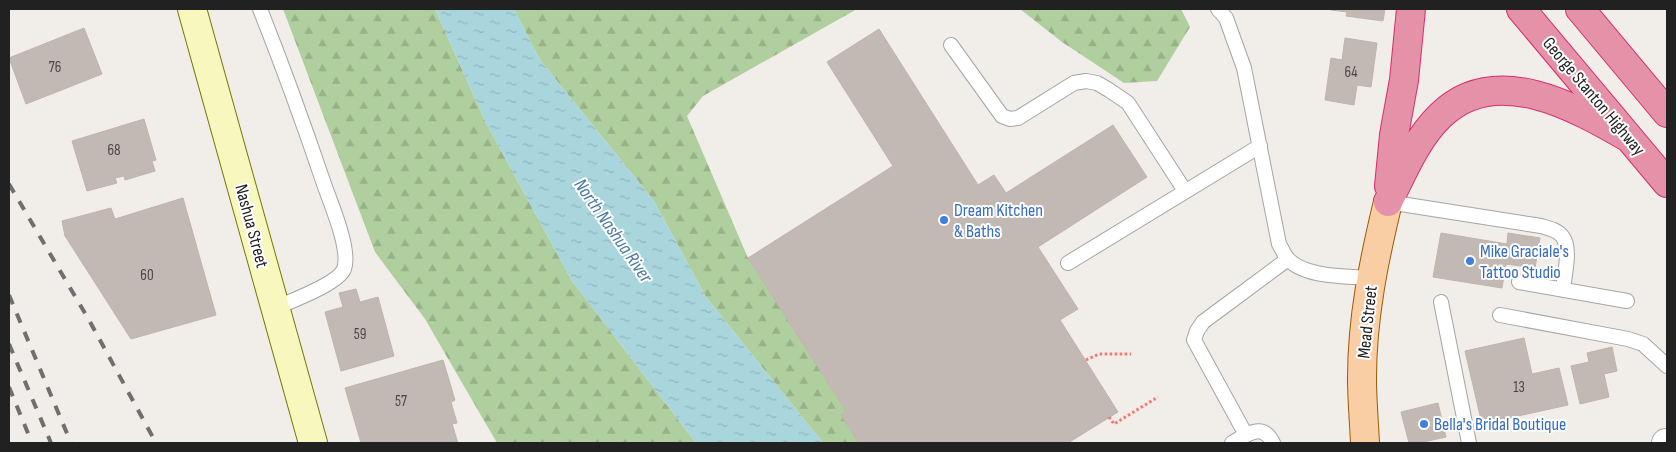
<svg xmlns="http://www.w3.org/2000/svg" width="1676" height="452" font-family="'Sofia Sans Condensed',sans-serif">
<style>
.forest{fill:url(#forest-firs)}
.water{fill:url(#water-ripples)}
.building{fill:#c2b9b4;stroke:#c2b3aa}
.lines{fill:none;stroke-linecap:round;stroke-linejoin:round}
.lane-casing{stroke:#a5a5a5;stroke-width:16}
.street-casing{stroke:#a5a5a5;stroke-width:30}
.secondary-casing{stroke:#747808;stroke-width:30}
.primary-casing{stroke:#9a5c04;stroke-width:30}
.highway-casing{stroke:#d72c74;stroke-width:30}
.path{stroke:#f77673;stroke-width:3;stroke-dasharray:2.5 2.5;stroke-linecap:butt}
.lane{stroke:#fff;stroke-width:14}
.street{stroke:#fff;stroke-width:28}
.secondary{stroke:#f8f7be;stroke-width:28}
.primary{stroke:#facea4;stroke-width:28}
.highway{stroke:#e592a8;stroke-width:28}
.rail{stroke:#6f6f6f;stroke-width:4;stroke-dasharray:10 10;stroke-linecap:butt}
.shop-dot{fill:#3f7fe0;stroke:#fff;stroke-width:2}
.labels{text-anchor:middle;stroke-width:4;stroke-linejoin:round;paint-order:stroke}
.number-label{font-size:15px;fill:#494746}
.street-label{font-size:18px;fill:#212121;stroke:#fff}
.shop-label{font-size:18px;fill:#366cbe;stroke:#fff;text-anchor:start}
.water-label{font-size:19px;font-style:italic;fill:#487a9f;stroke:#fff}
</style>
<defs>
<pattern id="forest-firs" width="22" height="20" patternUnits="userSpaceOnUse" patternTransform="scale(1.25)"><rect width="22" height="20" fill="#b0cf9e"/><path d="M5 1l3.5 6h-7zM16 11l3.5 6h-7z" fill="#97b188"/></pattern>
<pattern id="water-ripples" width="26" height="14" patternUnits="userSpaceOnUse" patternTransform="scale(1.25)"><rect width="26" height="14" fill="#a9d5dd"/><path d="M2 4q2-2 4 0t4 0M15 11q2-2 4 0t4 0" fill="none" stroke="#91b7bd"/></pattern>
</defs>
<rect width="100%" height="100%" fill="#f1ede8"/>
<path class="forest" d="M283 9H435L486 123 572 281 696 443H497L425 319 375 252Z
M514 9H857L703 96 687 116 748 258 846 411 841 415 859 443H823L706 297 654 201 540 60Z
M1020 9H1181L1190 27 1157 81 1124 83 1062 42Z"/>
<path class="water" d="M435 9H514L540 60 654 201 706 297 823 443H696L572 281 486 123Z"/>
<path class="building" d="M1331 9H1385L1383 21 1346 16 1347 12 1331 10Z
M84 28 102 74 26 104 9 58Z
M879 29 978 185 994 175 1006 193 1113 125 1147 177 1038 247 1078 309 1060 320 1118 412 1068 443H859L841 415 846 411 748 258 893 166 827 62Z
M1345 38 1377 43 1371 87 1357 85 1354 105 1325 100 1331 58 1342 60Z
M144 119 156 160 152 161 155 171 125 180 124 176 115 178 117 183 87 191 72 141Z
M183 198 216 315 131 339 65 236 62 221 111 208 115 219Z
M1441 233 1507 244 1508 233 1540 238 1535 268 1506 264 1502 288 1433 277Z
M356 289 360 302 378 297 394 356 341 371 325 312 343 307 339 293Z
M1524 338 1532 374 1559 368 1568 405 1482 424 1465 351Z
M1612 347 1617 371 1604 374 1609 397 1580 404 1571 366 1589 362 1587 353Z
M443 360 455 400 451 402 457 423 452 424 458 443H361L345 388Z
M1438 403 1446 437 1419 443H1409L1401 412Z"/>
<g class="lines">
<defs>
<path id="lane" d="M260 9C283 67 304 125 324 184 331 204 351 250 344 269 338 284 291 301 275 308
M1218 9 1226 18 1244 68 1279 244C1282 249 1284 254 1287 258 1304 278 1347 276 1371 278
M951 45 1002 116 1010 119 1018 118 1074 83 1086 81 1097 83 1109 90 1128 103 1185 191
M1388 202 1541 226C1548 228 1557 230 1562 236 1572 248 1564 275 1563 290
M1068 263 1260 146
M1519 282 1627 301
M1441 302 1469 443
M1500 315 1628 339 1643 344 1667 366
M1246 435 1194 340 1197 331 1203 322 1288 259
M1232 443C1247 434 1263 422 1273 443"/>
<path id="street" d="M1666 443H1667"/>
<path id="secondary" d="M192 9 313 443"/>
<path id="primary" d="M1365 443C1364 421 1362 399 1362 378 1362 318 1374 260 1388 202"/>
<path id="highway" d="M1521 9 1667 183
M1580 9 1667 113
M1389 186 1394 135 1404 80 1411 9
M1388 202C1403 172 1416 139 1441 115 1496 62 1575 107 1629 138"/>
</defs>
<use href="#lane" class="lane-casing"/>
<use href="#street" class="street-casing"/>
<use href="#secondary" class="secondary-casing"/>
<use href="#primary" class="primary-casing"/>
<use href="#highway" class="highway-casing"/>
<path class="path" d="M1086 360 1099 354H1131
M1109 417 1114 424 1158 397"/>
<use href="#lane" class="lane"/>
<use href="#street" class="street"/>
<use href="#secondary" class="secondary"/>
<use href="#primary" class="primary"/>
<use href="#highway" class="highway"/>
<path class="rail" d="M9 184 89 320 156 443
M9 295 71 443
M9 344 51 443
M9 387 32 443"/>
</g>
<g class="shop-dot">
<circle cx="944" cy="220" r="5"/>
<circle cx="1470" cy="261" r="5"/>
<circle cx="1424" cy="424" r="5"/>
</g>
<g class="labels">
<g class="number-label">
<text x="55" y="72">76</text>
<text x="1351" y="77">64</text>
<text x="114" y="155">68</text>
<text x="147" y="280">60</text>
<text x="360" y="339">59</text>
<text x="1519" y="392">13</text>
<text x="401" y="406">57</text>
</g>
<g class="street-label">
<text transform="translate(1594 96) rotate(50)" y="6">George Stanton Highway</text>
<text transform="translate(252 226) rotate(75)" y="6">Nashua Street</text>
<text transform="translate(1367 322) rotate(-84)" y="6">Mead Street</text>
</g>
<g class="shop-label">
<text x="954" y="216">Dream Kitchen<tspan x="954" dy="21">&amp; Baths</tspan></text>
<text x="1480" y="257">Mike Graciale's<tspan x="1480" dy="21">Tattoo Studio</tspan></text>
<text x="1434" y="430">Bella's Bridal Boutique</text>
</g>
<g class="water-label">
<text transform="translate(614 230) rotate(55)" y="7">North Nashua River</text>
</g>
</g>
<rect width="1676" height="452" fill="none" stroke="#212121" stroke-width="20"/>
</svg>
